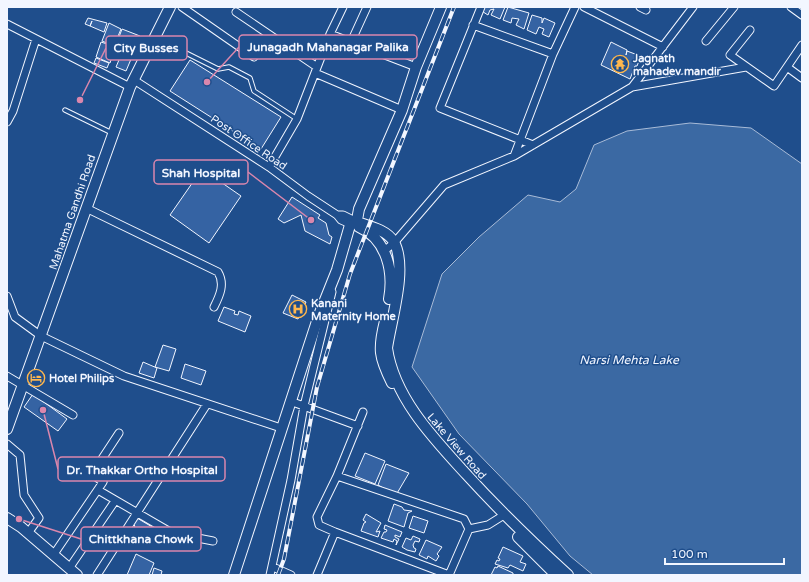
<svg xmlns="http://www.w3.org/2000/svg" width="809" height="582" font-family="'Varela Round',sans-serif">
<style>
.water{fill:#3b69a3;stroke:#a8bbd7}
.building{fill:#3563a3;stroke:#f2f6ff}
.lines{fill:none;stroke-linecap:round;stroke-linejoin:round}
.lane-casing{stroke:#f2f6ff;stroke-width:5.5}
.street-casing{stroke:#f2f6ff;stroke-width:9}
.secondary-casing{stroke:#f2f6ff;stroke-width:12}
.lane{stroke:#1f4e8c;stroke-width:3.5}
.street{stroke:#1f4e8c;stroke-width:7}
.secondary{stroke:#1f4e8c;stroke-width:10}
.rail-casing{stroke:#f2f6ff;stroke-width:4}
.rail{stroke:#1f4e8c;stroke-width:2.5;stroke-dasharray:8;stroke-linecap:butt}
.labels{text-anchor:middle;stroke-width:3;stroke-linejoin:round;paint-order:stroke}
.poi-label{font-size:11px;font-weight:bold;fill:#f2f6ff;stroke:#1f4e8c;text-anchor:start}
.street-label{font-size:11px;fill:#f2f6ff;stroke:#1f4e8c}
.water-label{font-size:12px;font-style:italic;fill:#f2f6ff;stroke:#1f4e8c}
.leader{fill:none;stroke:#da87ad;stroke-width:1.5}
.callout-dot{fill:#da87ad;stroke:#1f4e8c;stroke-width:1.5}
.callout{fill:#1f4e8c;stroke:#da87ad;stroke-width:1.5}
.callout-label{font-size:12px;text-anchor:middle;font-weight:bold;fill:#f2f6ff}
</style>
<rect width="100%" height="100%" fill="#1f4e8c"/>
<path class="water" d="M690 123 751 128 802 164V575H593L570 556 527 504 459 434 412 367 442 274 479 237 528 195 560 202 576 189 594 145 627 131Z"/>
<path class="building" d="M481 7H505L500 19 491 15 494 9 490 10 488 15 480 10Z
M508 7 529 13 524 29 516 25 519 19 512 18 511 23 503 20Z
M532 15 542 18V23L544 18 555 23 549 37 542 34 544 29 539 27 536 34 527 30Z
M88 18 107 23 104 32 90 26 92 21 90 26 85 24Z
M109 23 121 29 114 46 102 41Z
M122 29 140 36 137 44 119 37Z
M127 41 137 45 126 71 116 67Z
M101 42 113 46 112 49 114 50 110 63 96 57Z
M611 42 627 50 626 55 627 51 643 57 639 61 637 66H635L630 79 601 65Z
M96 58 109 63 107 68 94 63Z
M190 60 281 117 261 149 170 91Z
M202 169 241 196 209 243 170 215Z
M292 197 320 215 318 218 326 223 329 235 332 237 330 244 305 231 301 215 284 223 278 219Z
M292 295 306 302 298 319 283 313Z
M224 307 235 311 234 314 238 315 239 311 251 316 245 332 218 321Z
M163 345 176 349 169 371 155 367Z
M143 362 157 368 154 378 139 373Z
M185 364 206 371 201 385 181 378Z
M33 394 67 419 58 431 24 407Z
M365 453 385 461 375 484 355 476Z
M386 464 409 473 396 495 378 485Z
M394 504 402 507 404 510 412 511 408 513 404 527 388 521Z
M366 514 381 523 376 532 380 531 378 537 361 531 364 523 366 522 363 520Z
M413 516 428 521 424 533 409 528Z
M137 518 159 531 157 535 159 536 155 543 133 529 135 526 133 524Z
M385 525 402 532 400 537 395 535V537L399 539 396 545 397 541 394 539 393 542 381 538 384 532H386L387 530 384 529Z
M413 536 420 539 419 542 415 541 413 545 414 548 416 549 415 552 407 550 402 547 406 538 411 540Z
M426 540 442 547 437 554 439 556 436 561 428 556 427 559 419 555Z
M503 547 523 556 520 562 526 564 523 571 510 565 508 568 495 564 497 560 499 561 500 559 498 558Z
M136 554 154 563 149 575H127Z
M498 566 513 573V575H491L495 567 497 568Z
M154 568 162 571 161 575H152Z"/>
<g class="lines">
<defs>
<path id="lane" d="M153 43 172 50 182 51 218 69 229 67 250 78 254 91 297 119
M65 110 112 133"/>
<path id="street" d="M182 7 254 57
M481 7 440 108 533 145
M584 7 663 47
M640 7 646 10
M791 7 802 15
M236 12 317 67
M7 24 130 87
M473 25 553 54
M750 30 730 55 774 86 802 45
M330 34 416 67
M706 41 734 7
M351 42 367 7
M787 67 802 78
M315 73 402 110
M134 80 269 167 308 196 337 215 341 220 350 224
M632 87 693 7
M7 122 13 111 36 39
M514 156 553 54 575 7
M269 167 297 119 330 34 343 7
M86 208 218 272C225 284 220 295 214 307
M337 215H343L351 219
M384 251 394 243 444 185 514 156 632 87 746 67
M7 296 15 317 41 336 124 376 281 428
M7 376 73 415
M290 401 358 426
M7 444 20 455 24 495 39 518 28 533
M337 476 363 412
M98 490 172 533 213 541
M469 529 488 525 504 515
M54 554 103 482 92 474 119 433
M70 567 115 501
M273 567 291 575
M97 575 207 404
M270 575 291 480 304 406 332 292
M317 575 335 532
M449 575 469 529 464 519 337 476 317 517 319 525 335 532 449 575H450"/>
<path id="secondary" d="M357 220 359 209 402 110 416 67 441 7
M357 222C369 226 387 230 394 242 408 268 391 320 387 348 394 398 435 440 467 475 499 510 533 543 568 575
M359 227C387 239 394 272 389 299
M385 321C378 349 379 357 392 383
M7 429 130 87 170 7
M7 518 21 527 77 575
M518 537 556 575
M234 575 319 315 337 270 350 225"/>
</defs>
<use href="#lane" class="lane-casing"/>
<use href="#street" class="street-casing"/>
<use href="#secondary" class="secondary-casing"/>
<use href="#lane" class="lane"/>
<use href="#street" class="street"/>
<use href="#secondary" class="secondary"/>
<defs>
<path id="rail" d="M278 575 284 559 317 387 350 274 454 7"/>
</defs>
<use href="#rail" class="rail-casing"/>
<use href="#rail" class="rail"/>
</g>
<defs>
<symbol id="temple-ring" viewBox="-11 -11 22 22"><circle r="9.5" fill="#1f4e8c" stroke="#ffb74d" stroke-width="1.5"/><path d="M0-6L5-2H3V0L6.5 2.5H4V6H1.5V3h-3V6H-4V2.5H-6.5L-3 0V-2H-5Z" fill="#ffb74d"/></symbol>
<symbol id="hospital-ring" viewBox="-11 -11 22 22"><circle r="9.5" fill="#1f4e8c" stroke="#ffb74d" stroke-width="1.5"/><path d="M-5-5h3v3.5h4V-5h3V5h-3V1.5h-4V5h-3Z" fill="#ffb74d"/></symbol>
<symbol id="hotel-ring" viewBox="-11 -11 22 22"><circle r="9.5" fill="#1f4e8c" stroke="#ffb74d" stroke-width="1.5"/><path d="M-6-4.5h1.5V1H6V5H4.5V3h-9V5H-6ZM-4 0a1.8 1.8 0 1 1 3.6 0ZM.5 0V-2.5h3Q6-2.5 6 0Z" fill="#ffb74d"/></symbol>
</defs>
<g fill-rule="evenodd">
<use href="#temple-ring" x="610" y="54" width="20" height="20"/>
<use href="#hospital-ring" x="288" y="299" width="20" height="20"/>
<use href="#hotel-ring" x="26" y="368" width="20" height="20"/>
</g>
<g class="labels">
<g class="poi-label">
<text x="633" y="62">Jagnath<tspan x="633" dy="13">mahadev mandir</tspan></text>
<text x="311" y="307">Kanani<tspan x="311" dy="13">Maternity Home</tspan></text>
<text x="49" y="382">Hotel Philips</text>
</g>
<g class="street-label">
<text transform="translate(249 142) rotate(34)" y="4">Post Office Road</text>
<text transform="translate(72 212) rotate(-71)" y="4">Mahatma Gandhi Road</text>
<text transform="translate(457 446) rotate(49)" y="4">Lake View Road</text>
</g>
<g class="water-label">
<text x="629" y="364">Narsi Mehta Lake</text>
</g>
</g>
<path class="leader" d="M207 82L239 47M80 100L106 48M311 220L248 172M43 410L58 469M19 519L81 539"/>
<g class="callout-dot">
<circle cx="207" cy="82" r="4"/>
<circle cx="80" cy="100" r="4"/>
<circle cx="311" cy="220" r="4"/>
<circle cx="43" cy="410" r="4"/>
<circle cx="19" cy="519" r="4"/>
</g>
<g class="callout">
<rect x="239" y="35" width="178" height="24" rx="4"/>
<rect x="106" y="36" width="81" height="24" rx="4"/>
<rect x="154" y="160" width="94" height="24" rx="4"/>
<rect x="58" y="457" width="167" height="24" rx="4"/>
<rect x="81" y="527" width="120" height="24" rx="4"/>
</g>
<g class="callout-label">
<text x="328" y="51">Junagadh Mahanagar Palika</text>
<text x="146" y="52">City Busses</text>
<text x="201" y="177">Shah Hospital</text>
<text x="142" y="474">Dr. Thakkar Ortho Hospital</text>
<text x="141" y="543">Chittkhana Chowk</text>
</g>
<rect width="809" height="582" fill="none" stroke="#f2f6ff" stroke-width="16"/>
<path d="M665 558v6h119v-6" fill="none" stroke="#f2f6ff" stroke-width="2"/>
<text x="671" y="558" font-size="12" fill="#f2f6ff" stroke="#1f4e8c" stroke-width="3" paint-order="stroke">100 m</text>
</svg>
